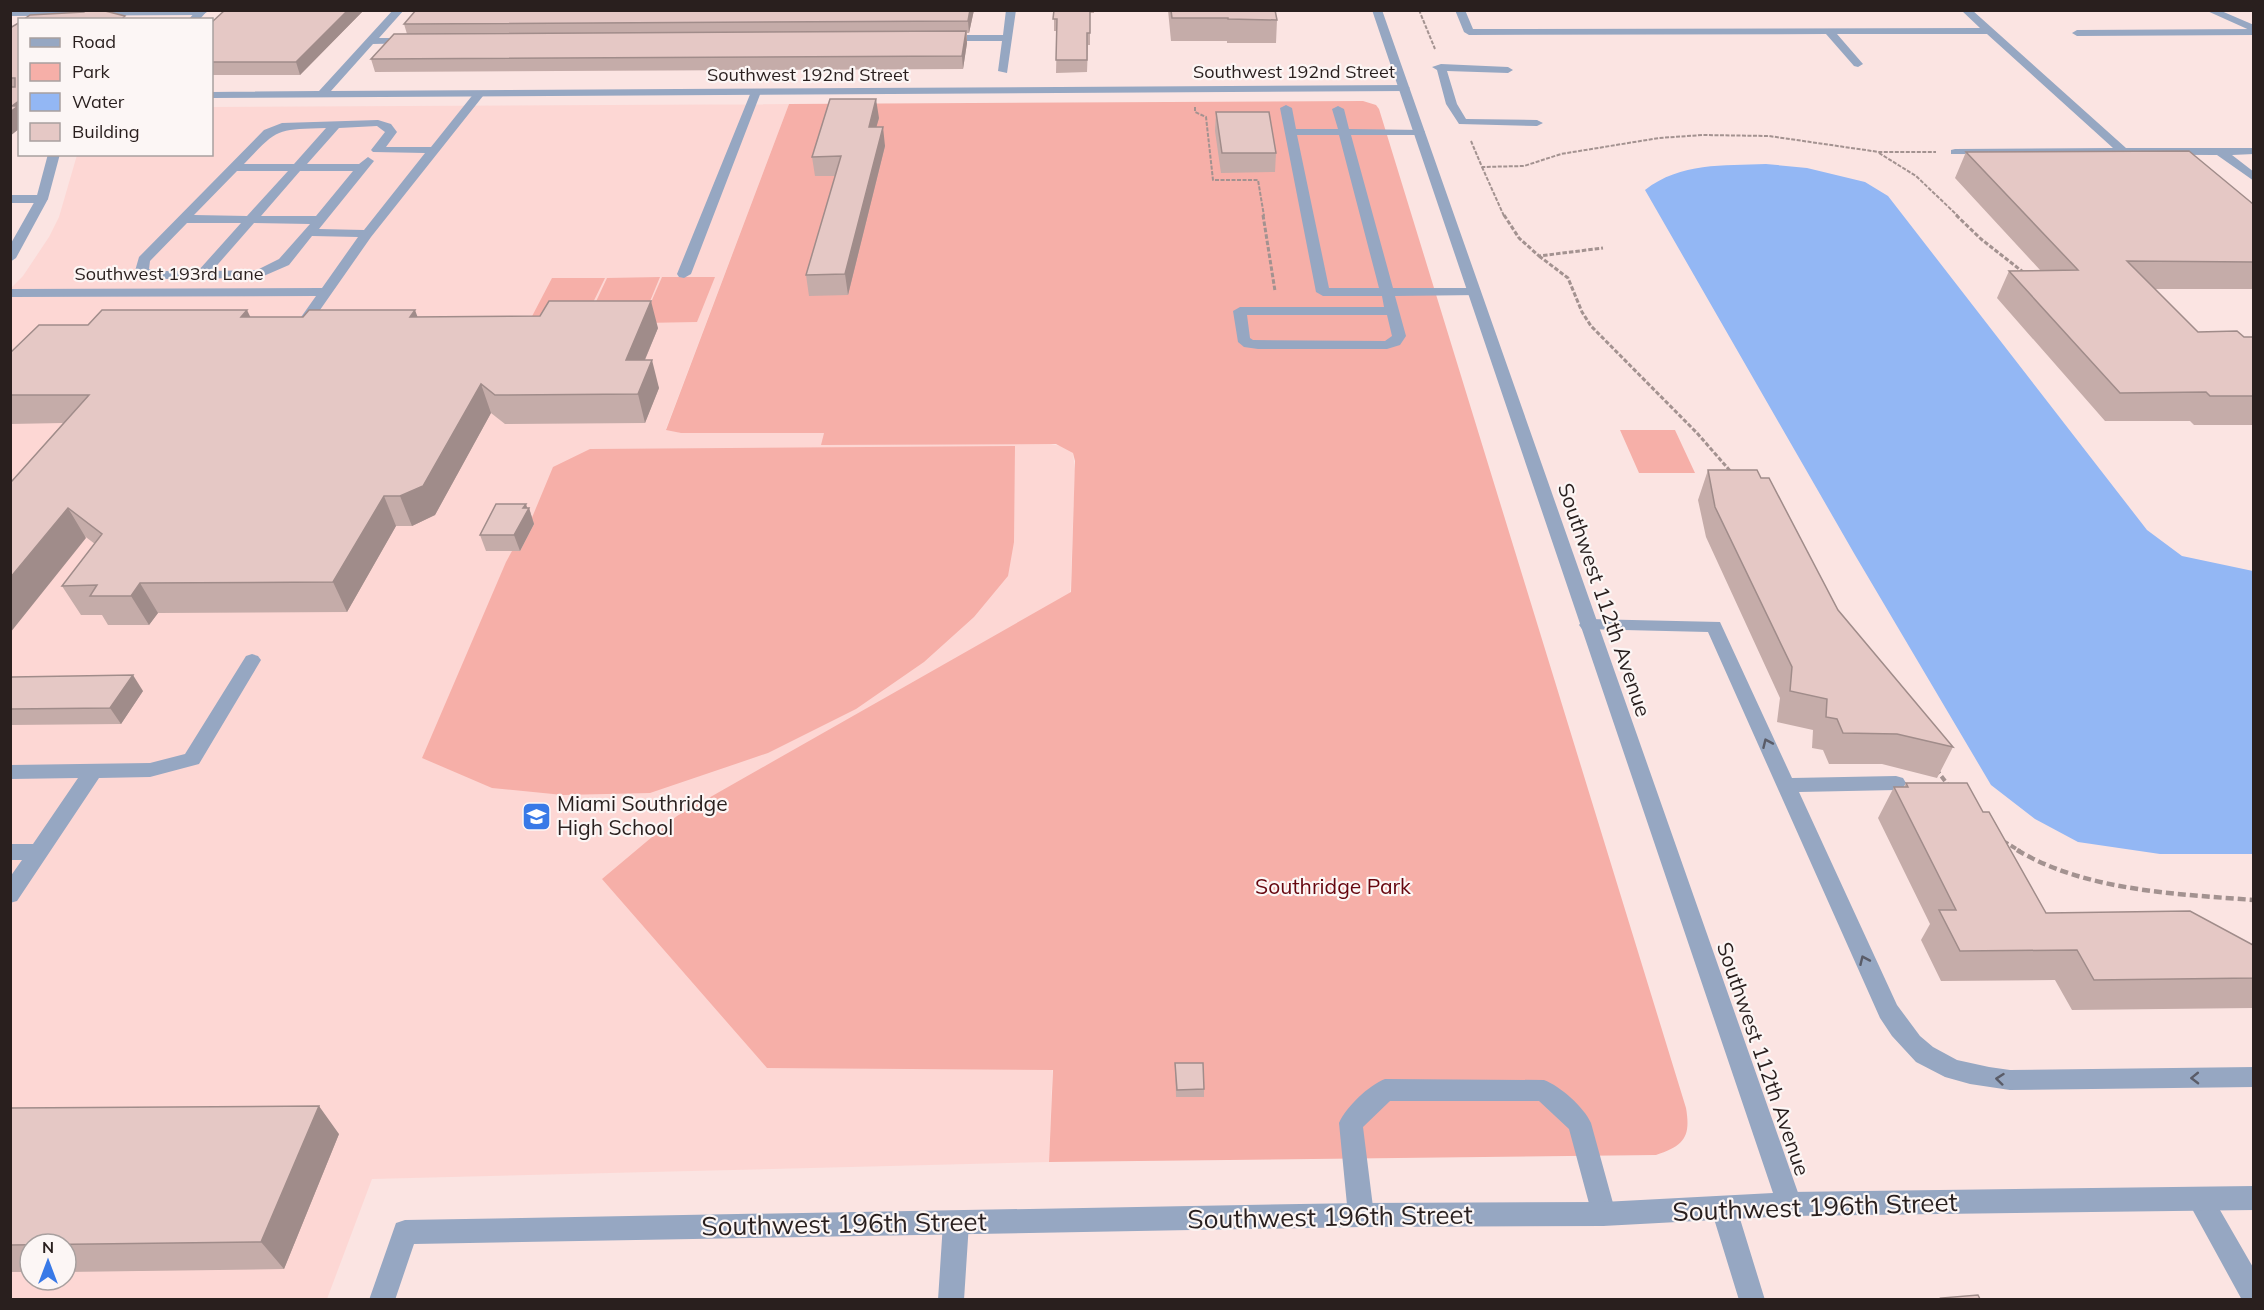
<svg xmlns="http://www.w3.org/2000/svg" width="2264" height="1310" font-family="Mulish,sans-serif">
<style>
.built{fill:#fdd7d4;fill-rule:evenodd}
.green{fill:#f6afa8}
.water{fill:#93b7f4}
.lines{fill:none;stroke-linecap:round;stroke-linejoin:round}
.path-far3{stroke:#a39290;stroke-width:2;stroke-dasharray:4 1.5;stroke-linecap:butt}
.path-far2{stroke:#a39290;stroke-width:3;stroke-dasharray:4.5 2;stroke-linecap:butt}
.path-far1{stroke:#a39290;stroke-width:4;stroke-dasharray:6 3;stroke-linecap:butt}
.path{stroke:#a39290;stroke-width:4.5;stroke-dasharray:8 4;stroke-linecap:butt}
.service{fill:#96a7c2;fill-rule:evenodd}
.minor{fill:#96a7c2;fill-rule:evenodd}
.tertiary{fill:#96a7c2;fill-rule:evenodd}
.wall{fill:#c5aca9}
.shaded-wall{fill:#a08c8a}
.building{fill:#e5c8c5;stroke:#a08c8a;stroke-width:1.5}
.oneway{stroke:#5a5c68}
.labels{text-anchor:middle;stroke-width:4.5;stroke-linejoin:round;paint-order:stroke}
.far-street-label{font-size:18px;fill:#291f1e;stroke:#fcf6f5}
.street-label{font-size:21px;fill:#291f1e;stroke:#fcf6f5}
.poi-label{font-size:21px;fill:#291f1e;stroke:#fcf6f5;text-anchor:start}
.park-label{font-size:21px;fill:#66060e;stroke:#fcf6f5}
.near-street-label{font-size:26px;fill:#291f1e;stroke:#fcf6f5}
</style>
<rect width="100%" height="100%" fill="#fbe4e2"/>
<path class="built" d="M789 104 666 429 681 433H824L822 445 1045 443 1066 447 1073 453 1075 470 1049 1162 372 1179 327 1299H11L10 289 23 276 49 237 59 217 77 155 212 154V107ZM30 1244H66V1280H30Z"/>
<path class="green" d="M1363 101 1376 105 1379 109 1686 1108C1691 1137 1684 1146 1656 1155L1049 1162 1053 1070 767 1068 602 879 677 816 1071 592 1075 461 1073 453 1056 444 821 445 824 433H681L666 430 789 104Z
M660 277 641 323H586L607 278Z
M662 277H715L697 322 642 323Z
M552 278H605L583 323 528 324Z
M1620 430H1675L1695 473H1639Z
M1015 446 1014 542 1008 576 974 617 924 662 856 709 768 753 650 793 563 795 492 788 422 758 506 562 512 551H520L534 524 531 520 553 467 590 449Z"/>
<path class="water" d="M1766 164 1807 168 1865 182 1888 196 2147 530 2182 556 2253 571V854H2160L2078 842 2035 819 1991 785 1855 555 1645 190C1681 162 1723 166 1766 164Z"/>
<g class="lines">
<path class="path-far3" d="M1419 10 1435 49
M1195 107V112L1206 117 1213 180H1258L1264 216
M1471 141 1482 167 1524 166 1561 154 1659 138 1702 135 1769 136 1879 152H1936
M1879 153 1916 176 1958 216
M1482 167 1504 216"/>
<path class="path-far2" d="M1263 215 1275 291
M1504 215 1519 238 1539 256 1603 248
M1956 215 1981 239 2023 272
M1539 256 1568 278 1582 312 1591 326 1697 433 1732 473"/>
<path class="path-far1" d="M1936 769 1948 785
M2003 841 2020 851"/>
<path class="path" d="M2017 850C2086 891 2176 894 2254 900"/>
<path class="service" d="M1455 10H1465L1473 29 1980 28 1961 10H1972L2126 148H2254V154L2232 155 2254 172V181L2217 155 1951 154V150L1955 149 2113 148 1987 34H1837L1863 64 1858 67 1854 66 1826 34 1469 35 1464 32Z
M2254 29V35L2077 36 2072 33 2077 30Z
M1441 64 1508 67 1513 70 1508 73 1447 71 1457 104 1466 119 1537 120 1543 123 1537 126 1459 124 1446 104 1437 70 1432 67Z
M756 89 761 92 691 274 684 278 679 277 677 274 751 92Z
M479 91 483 92V96L371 237 306 330H296L294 327 316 296 10 297V289L322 288 358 237 312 236 289 265 259 278 161 279 137 274 135 271 139 257 264 130 282 123 378 120 391 124 397 132 386 147H431L475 92ZM377 126 385 132 371 150 373 152 425 153 364 230 319 229 374 161 368 157 359 164H307L339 128ZM326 128 294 164H244C279 127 276 130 326 128ZM237 171H288L247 216 194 215ZM300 171H353L316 216H261ZM187 223H241L198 271H161L149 269 150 261ZM254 223 310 224 279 259 257 270 212 271Z
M1286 105 1292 108 1296 129H1338L1332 109 1338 106 1344 109 1349 129 1423 130 1425 132 1419 135H1351L1393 288H1474L1479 289 1481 292 1479 295 1395 296 1406 336 1400 345 1387 349H1258L1244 347 1238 342 1233 311 1240 307H1384L1382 296H1323L1316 292 1280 108ZM1297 135H1339L1379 288H1329ZM1247 315H1387L1392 336 1385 341 1253 340 1250 338Z
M1588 619 1720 622 1792 778 1896 776 1903 778 1906 783 1903 788 1896 790 1799 792 1897 1005 1920 1036 1933 1047 1957 1060 1989 1067 2010 1070 2254 1067V1087L2010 1090 1970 1084 1945 1077 1916 1062 1892 1036 1880 1018 1708 632 1582 629 1579 625 1582 621Z
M252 654 258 656 261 660 199 764 150 777 99 778 17 901 10 903V877L22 860H10V844H33L78 778 10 779V765L150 763 185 754 246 656Z
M1385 1079 1544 1080C1560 1086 1584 1107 1591 1123L1616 1214 1612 1222 1603 1226 1594 1222 1569 1129 1539 1101H1390L1363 1127 1374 1215 1370 1223 1361 1227 1352 1223 1348 1215 1339 1123C1346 1107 1369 1085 1385 1079Z
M2200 1187 2209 1191 2254 1269V1300H2242L2191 1207 2188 1199 2191 1191Z
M1724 1197 1733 1201 1737 1209 1765 1300H1739L1711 1209 1715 1201Z
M956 1211 965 1214 969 1223 964 1300H938L943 1223 947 1214Z"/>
<path class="minor" d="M10 10H206L207 12 202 15 10 16Z
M393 10H404L379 38H411L416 41 415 43 373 44 331 91 1405 85 1410 88 1405 91 212 98V92L319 91Z
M1006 10H1016L1007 73 998 71 1002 41H942L937 38 942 35H1003Z
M2205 10H2219L2254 25V32Z
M10 195H42L48 199 42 203H10Z
M2254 1186V1210L1789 1216 1780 1212 1776 1204 1780 1196 1789 1192Z"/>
<path class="tertiary" d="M197 10H208L199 20H188Z
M1372 10H1382L1802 1204 1798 1212 1789 1216 1603 1226 1361 1227 414 1244 395 1300H369L396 1223 405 1220 1361 1203 1603 1202 1773 1193Z
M48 154H60L48 199 16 258 10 262V245L36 199Z"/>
</g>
<path class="wall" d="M225 10H364L300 75H212V22Z
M974 10 969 33H967V43L963 69 375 72 371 59 407 34 404 24Z
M1054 10H1094V13H1090V45H1088L1087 72 1056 73 1057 31H1054Z
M1168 10H1275L1277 20 1276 43H1227V41H1171Z
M10 25 12 28 18 124 20 127V128L10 136Z
M1216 112 1276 153 1275 172 1221 173 1215 131Z
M879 118 876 127 885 146 848 295 809 296 806 275 835 176H815L812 157Z
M1966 152 2253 204V289H2154L2198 332 2244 337H2253V425H2194L2190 421H2105L1997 298 2009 271 2040 270 1955 178Z
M251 317H417L658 328 645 360 659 388 645 423 505 424 491 413 435 515 412 526H396L347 612 158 613 149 625H108L102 615H81L62 586 95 544 12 481 63 423 10 424V353L88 325Z
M1708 470 1761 478 1838 610 1953 747 1937 778 1882 764H1829L1823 750 1812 748 1813 730 1777 722 1780 698 1706 537 1698 500Z
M527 508H529L534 524 520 551H486L480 535Z
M10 678 143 691 121 724 10 725Z
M1906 783 1983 812 2046 913 2253 945V1008L2072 1010 2055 980 1941 981 1921 940 1930 924 1878 818 1894 787H1904Z
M1175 1063 1204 1089V1097H1176Z
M10 1108 339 1134 284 1269 66 1272V1244H30V1272H10Z"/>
<path class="shaded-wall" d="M348 10H364L300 75 296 62Z
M970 10H974L969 33 968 21Z
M966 31 967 43 963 69 962 56Z
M876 99 879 118 871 146 869 127Z
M20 100V123L18 124 20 128 10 136V112L12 106Z
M883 127 885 146 848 295 845 274Z
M651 301 658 328 633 388 626 360Z
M247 310 260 337 241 317Z
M415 310 425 337 410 317Z
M652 360 659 388 645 423 638 394Z
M481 384 491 413 435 515 412 526 400 496Z
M384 496 396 526 347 612 333 582Z
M526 504 528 510 529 508 534 524 520 551 514 535 523 508Z
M68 508 86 538 10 633V578Z
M140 583 158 613 149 625 131 596Z
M133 675 143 691 121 724 110 708Z
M319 1106 339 1134 284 1269 261 1242Z"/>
<path class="building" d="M86 10H101L125 16 121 20H23L30 15 84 12Z
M225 10H348L296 62H212V22Z
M416 10H970L968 21 404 24Z
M1054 10H1090V33H1087V60H1056L1057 19H1053Z
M1171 10H1275L1277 20 1228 19V18H1172Z
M20 22V100L12 106H18L10 112V87H15V78H10V28Z
M966 31 962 56 371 59 394 34Z
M830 99H876L869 127H883L845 274 806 275 841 156 812 157Z
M1216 112H1269L1276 153H1222Z
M2189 151 2253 204V262L2127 261 2198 332 2237 331 2244 337H2253V396H2210L2206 392 2120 393 2009 271 2078 270 1966 152Z
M549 301H651L626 360H652L638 394 495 395 481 384 423 486 400 496H384L333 582 140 583 131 596H90L97 585 62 586 102 534 68 508 10 578V481H12L89 395H10V353L39 325H88L102 310H247L241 317H303L309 310H415L410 317 540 316Z
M1708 470H1757L1761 478H1769L1838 610 1953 747 1897 734 1843 733 1837 719 1826 717 1827 699 1790 691 1792 667 1715 507Z
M496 504H526L523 508H529L514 535H480Z
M133 675 110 708 10 709V678L12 677Z
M1906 783H1967L1983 812H1989L2046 913 2190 911 2253 945V978L2094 980 2077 950 1960 951 1939 910H1956L1894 787H1908Z
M1175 1063H1203L1204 1089 1177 1090Z
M319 1106 261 1242 10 1245V1108Z
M1978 1295 1980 1299H1942L1941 1298Z"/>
<defs><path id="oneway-chevron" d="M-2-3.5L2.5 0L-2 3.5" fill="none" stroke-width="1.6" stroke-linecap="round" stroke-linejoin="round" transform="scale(1.5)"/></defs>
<g class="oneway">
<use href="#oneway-chevron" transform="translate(1767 743) rotate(-114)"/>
<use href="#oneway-chevron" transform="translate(1864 960) rotate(-114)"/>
<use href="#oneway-chevron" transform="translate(2195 1078) rotate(179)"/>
<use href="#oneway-chevron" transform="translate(2000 1079) rotate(-174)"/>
</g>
<defs>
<symbol id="school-square" viewBox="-11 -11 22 22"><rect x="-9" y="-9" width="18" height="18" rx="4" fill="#3879e7" stroke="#fcf6f5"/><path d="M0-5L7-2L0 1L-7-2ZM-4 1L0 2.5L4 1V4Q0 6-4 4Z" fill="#fff"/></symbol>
</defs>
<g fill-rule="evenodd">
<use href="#school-square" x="520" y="800" width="33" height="33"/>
</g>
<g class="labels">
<g class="far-street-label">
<text x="1294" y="78">Southwest 192nd Street</text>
<text x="808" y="81">Southwest 192nd Street</text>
<text x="169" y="280">Southwest 193rd Lane</text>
</g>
<g class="street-label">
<text transform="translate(1604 600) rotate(71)" y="7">Southwest 112th Avenue</text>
<text transform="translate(1763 1059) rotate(71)" y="7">Southwest 112th Avenue</text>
</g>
<g class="poi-label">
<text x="557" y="811">Miami Southridge<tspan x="557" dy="24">High School</tspan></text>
</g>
<g class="park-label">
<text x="1333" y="894">Southridge Park</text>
</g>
<g class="near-street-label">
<text transform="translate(1815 1207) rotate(-2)" y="9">Southwest 196th Street</text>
<text transform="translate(1330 1217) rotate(-1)" y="9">Southwest 196th Street</text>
<text transform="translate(844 1224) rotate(-1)" y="9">Southwest 196th Street</text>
</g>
</g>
<rect width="2264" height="1310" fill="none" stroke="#291f1e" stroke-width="24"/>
<rect x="18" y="18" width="195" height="138" fill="#fcf6f5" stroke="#a8a09f" stroke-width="1.5"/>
<rect x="30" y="38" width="30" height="9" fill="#96a7c2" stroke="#a8a09f" stroke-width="1.5"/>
<text x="72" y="48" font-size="18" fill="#291f1e">Road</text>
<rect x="30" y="63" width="30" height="18" fill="#f6afa8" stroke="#a8a09f" stroke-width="1.5"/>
<text x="72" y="78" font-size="18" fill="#291f1e">Park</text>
<rect x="30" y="93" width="30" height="18" fill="#93b7f4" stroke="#a8a09f" stroke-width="1.5"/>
<text x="72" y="108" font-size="18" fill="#291f1e">Water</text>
<rect x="30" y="123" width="30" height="18" fill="#e5c8c5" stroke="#a8a09f" stroke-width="1.5"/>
<text x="72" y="138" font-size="18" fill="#291f1e">Building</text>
<g transform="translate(48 1262)"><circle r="28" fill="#fcf6f5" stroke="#a8a09f" stroke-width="1.5"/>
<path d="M0-4.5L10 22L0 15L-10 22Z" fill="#3879e7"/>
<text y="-9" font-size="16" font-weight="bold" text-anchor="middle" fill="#291f1e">N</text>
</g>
</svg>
